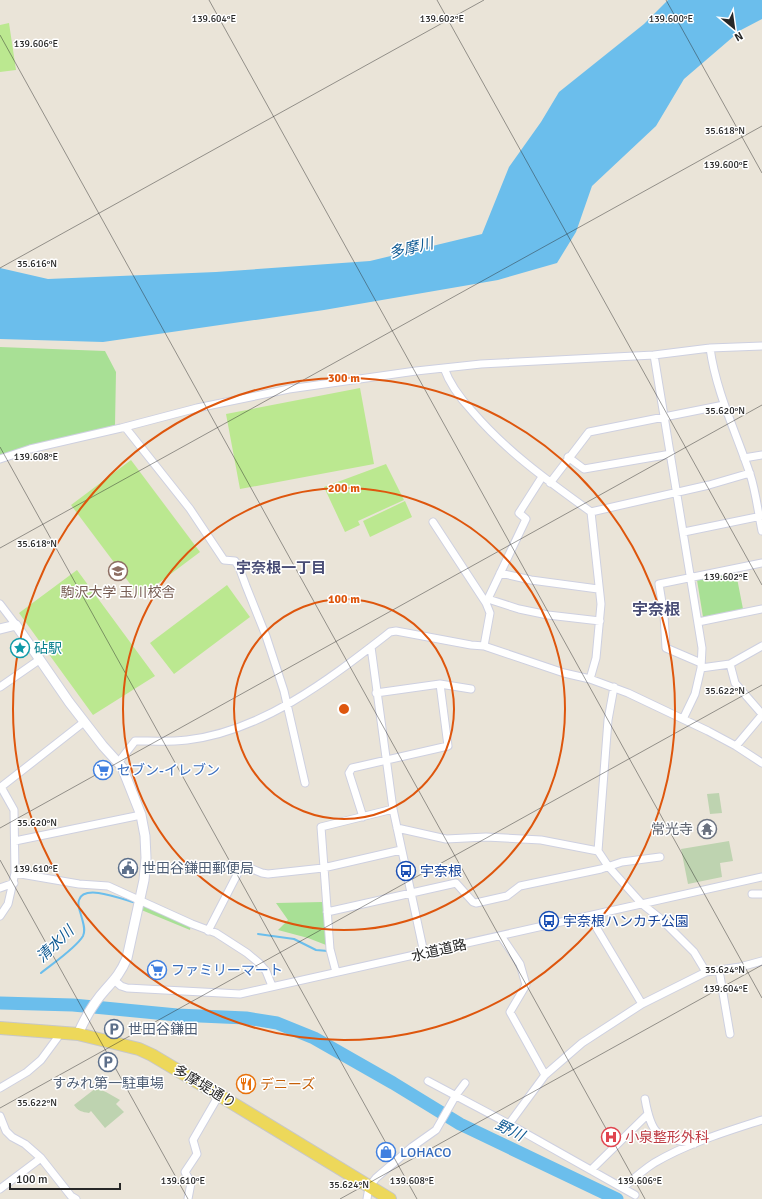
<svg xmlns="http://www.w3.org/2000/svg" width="762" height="1199" font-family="Signika,'Noto Sans JP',sans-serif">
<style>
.green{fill:#a8e095}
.cemetery{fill:#bed3b0}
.pitch{fill:#bbe890}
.water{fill:#6bbeec}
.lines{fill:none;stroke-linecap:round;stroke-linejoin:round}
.stream{stroke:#6bbeec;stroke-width:2}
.river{stroke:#6bbeec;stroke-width:13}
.minor-casing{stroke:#ced0e0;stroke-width:9}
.tertiary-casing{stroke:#ced0e0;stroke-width:11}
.primary-casing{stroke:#c7c7c7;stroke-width:14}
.minor{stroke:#fff;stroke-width:7}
.tertiary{stroke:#fff;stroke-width:9}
.primary{stroke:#edd85a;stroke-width:12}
.ticks{fill:none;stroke:#272727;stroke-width:1;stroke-opacity:0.45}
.ring{fill:none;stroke:#de560d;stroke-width:2}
.labels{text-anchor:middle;stroke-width:3;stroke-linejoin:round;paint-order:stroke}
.education-label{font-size:14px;fill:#785e54;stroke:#fff}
.culture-label{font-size:14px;fill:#0d838f;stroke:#fff;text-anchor:start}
.shop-label{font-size:14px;fill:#366cbe;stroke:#fff;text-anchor:start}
.worship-label{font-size:14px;fill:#5b616d;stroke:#fff;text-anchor:end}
.service-label{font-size:14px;fill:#4e5e75;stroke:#fff;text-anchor:start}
.transit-label{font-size:14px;fill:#164399;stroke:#fff;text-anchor:start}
.street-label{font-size:14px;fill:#272727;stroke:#fff}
.food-label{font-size:14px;fill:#c56008;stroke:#fff;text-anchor:start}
.health-label{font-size:14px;fill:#be3a42;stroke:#fff;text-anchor:start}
.water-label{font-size:15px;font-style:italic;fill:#0f5a93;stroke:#fff}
.neighbourhood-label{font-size:15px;font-weight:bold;fill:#494d76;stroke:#fff}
.quarter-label{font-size:16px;font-weight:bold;fill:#494d76;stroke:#fff}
.ticks-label{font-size:10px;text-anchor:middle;fill:#272727;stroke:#fff;stroke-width:3;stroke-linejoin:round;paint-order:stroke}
.centre{fill:#de560d;stroke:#fff;stroke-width:2}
.ring-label{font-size:12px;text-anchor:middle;font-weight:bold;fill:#de560d;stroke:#fff;stroke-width:3;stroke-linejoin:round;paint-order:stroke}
</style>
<rect width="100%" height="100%" fill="#eae4d8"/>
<path class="green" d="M0 347 105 351 116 372 115 425 0 455Z
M736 573 743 609 703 617 697 580Z
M141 901 191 924 190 930 139 909Z
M323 902 326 945 308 938 278 930 288 920 276 903Z"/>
<path class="cemetery" d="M719 793 722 813 710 814 707 794Z
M729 841 733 861 720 863 722 877 688 884 681 849Z
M96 1088 106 1092 120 1100 116 1104 124 1112 105 1128 91 1111 89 1113C82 1112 78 1111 74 1105Z"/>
<path class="pitch" d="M9 23 16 70 0 72V25Z
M360 388 374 464 240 489 226 414Z
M131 460 200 552 140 597 71 505Z
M386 464 404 500 358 521 360 525 345 532 324 487Z
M405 501 412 517 370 537 363 521Z
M77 570 155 676 93 715 19 613Z
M227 585 250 617 174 674 150 643Z"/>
<path class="water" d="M668 0H762V19L741 30 684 79 656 126 592 186 576 232 557 263 498 280 324 310 103 342 0 339V268L48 279 216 272 370 261 482 234 509 167 541 122 559 92 644 24Z"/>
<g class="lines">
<path class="stream" d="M258 934 294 939 316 950 328 951
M41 973C52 964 76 948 83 936 86 930 83 922 81 915 80 911 77 905 79 900 84 883 124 900 136 903"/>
<path class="river" d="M0 1003 73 1005 177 1015 246 1018 277 1023 314 1038 393 1083 460 1124 617 1199"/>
<defs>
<path id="minor" d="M710 348C716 392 736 432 750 474 756 492 758 512 762 531
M654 355 702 648 701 668 695 694 683 719
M444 368C450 385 460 398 472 411 506 451 548 481 591 512L709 485 750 473
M125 427 190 509 224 560 235 561 239 567 246 586 266 636 284 691 305 783
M568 457 584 469 671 454
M744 458 762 455
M0 459 30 449 121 428 197 408 289 389 416 371 481 364 654 355 710 348 762 346
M550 483 589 432 724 405
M433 522 486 603 490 613 484 646
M684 532 762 516
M500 573 531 580 598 589
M488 599 519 609 548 615 600 621
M486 603 526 519 519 513 542 477
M0 604 16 625
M698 622 762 609
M371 647 393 809 424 953
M701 663 666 648 664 615 659 584 762 563
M730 664 735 683 762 714
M701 668 730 664 762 646
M590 679 596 658 601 604 591 512
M0 687 39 660
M376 693 440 684 471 689
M736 746 762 715
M118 763 135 741C152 741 170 742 187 740 262 731 327 681 385 636L390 632 396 631 471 645 484 646 564 673 590 679 628 693 708 731 736 746 762 763
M363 817 349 773 352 768 448 746 440 684
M397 828 446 839 486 837 541 840 598 851 608 866 642 904 661 919 694 952 706 972
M15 841 141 815
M598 851 608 720 614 687
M15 873 79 884 108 886 192 924 216 933 247 953 259 963 266 971 272 986
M0 888 14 883
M752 894H762
M327 912 456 883 473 902 476 903 507 896 520 886 601 869 622 862 660 857
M593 915V922L642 1004
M0 916 8 904 15 873 14 810 1 787 84 722
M208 931 242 865 262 873 268 874 323 868 401 850
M501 936 520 964 526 985 510 1012 545 1075
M719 970 730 1034
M336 972 330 949 321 827 393 809
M114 980 121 986 127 988 240 994 762 877
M428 1081 509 1124 635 1195
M0 1088 27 1072 41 1060 58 1037V1032
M645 1099C652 1138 658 1137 694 1144
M0 1116 6 1131 12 1137 25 1144 41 1158 71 1196 76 1199
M509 1124 545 1075 582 1043 642 1004 706 972 740 967 762 961
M591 1170 648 1114
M623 1188C633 1179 643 1170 654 1163 688 1143 725 1132 762 1120
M0 1189 41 1158
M188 1199 191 1183 185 1172 197 1154 193 1140 219 1095
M367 1199 369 1187 376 1178 412 1147 436 1130 456 1095 465 1083"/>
<path id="tertiary" d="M0 629 16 625 69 702 103 746 122 767 141 815 145 836 146 858 144 880 127 958C121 972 116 978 106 989 94 1002 85 1018 78 1034"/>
<path id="primary" d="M0 1028 78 1034 139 1049 152 1055 219 1095 390 1199"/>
</defs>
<use href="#minor" class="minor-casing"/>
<use href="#tertiary" class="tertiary-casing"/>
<use href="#primary" class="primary-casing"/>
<use href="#minor" class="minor"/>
<use href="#tertiary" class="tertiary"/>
<use href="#primary" class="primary"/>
</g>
<path class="ticks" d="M209 0 762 998M437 0 762 585M666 0 762 173M0 35 645 1199M0 268 484 0M0 447 417 1199M0 548 762 126M0 828 762 405M0 860 188 1199M0 1108 762 685M340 1199 762 965"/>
<g class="ring">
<circle cx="344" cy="709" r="110"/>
<circle cx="344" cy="709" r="221"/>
<circle cx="344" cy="709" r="331"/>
</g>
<defs>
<symbol id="university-ring" viewBox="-11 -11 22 22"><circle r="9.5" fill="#fff" stroke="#8d6e63" stroke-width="1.5"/><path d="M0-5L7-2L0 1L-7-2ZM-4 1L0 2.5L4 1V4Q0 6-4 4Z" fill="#8d6e63"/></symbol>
<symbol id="sight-ring" viewBox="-11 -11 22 22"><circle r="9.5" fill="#fff" stroke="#0f9aa8" stroke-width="1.5"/><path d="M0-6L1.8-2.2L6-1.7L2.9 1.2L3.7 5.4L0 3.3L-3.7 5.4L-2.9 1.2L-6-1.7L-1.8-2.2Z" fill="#0f9aa8"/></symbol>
<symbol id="supermarket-ring" viewBox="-11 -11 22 22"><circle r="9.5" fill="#fff" stroke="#3f7fe0" stroke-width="1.5"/><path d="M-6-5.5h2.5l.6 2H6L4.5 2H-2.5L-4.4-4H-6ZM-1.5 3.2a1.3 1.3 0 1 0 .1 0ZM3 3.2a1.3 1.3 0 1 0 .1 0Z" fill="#3f7fe0"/></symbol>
<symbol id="temple-ring" viewBox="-11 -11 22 22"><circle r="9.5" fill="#fff" stroke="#6b7280" stroke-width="1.5"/><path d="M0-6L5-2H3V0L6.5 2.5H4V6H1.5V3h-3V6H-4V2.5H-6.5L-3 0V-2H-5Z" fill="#6b7280"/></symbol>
<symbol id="civic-ring" viewBox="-11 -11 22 22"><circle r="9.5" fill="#fff" stroke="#5c6f8a" stroke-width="1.5"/><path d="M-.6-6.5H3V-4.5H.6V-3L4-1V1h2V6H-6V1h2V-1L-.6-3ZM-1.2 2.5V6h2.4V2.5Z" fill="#5c6f8a"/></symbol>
<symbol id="bus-ring" viewBox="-11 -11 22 22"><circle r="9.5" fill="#fff" stroke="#1a4fb4" stroke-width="1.5"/><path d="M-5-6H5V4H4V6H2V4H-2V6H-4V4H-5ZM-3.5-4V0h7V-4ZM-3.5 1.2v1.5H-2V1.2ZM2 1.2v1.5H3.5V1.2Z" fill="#1a4fb4"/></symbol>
<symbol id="parking-ring" viewBox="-11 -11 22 22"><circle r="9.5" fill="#fff" stroke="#5c6f8a" stroke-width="1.5"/><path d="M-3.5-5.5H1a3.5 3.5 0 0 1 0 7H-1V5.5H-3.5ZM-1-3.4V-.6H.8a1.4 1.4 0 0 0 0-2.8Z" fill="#5c6f8a"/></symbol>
<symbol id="restaurant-ring" viewBox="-11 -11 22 22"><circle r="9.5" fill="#fff" stroke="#e8710a" stroke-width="1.5"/><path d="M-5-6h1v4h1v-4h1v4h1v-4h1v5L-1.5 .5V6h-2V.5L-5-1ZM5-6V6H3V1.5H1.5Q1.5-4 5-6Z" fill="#e8710a"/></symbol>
<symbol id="hospital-ring" viewBox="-11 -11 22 22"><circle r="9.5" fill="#fff" stroke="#e0444e" stroke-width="1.5"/><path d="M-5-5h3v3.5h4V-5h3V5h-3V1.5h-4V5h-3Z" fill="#e0444e"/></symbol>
<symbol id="shop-ring" viewBox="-11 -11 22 22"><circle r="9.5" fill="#fff" stroke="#3f7fe0" stroke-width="1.5"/><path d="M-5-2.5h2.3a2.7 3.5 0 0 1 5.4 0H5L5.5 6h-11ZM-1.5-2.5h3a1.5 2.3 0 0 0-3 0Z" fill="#3f7fe0"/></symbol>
</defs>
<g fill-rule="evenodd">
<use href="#university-ring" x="107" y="560" width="22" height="22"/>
<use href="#sight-ring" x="9" y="637" width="22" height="22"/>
<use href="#supermarket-ring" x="92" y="759" width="22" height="22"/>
<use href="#temple-ring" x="696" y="818" width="22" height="22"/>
<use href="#civic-ring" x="117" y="857" width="22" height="22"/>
<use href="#bus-ring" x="395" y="860" width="22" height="22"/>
<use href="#bus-ring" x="538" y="910" width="22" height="22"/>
<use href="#supermarket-ring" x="146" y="959" width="22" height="22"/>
<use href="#parking-ring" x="103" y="1018" width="22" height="22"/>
<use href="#parking-ring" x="97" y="1051" width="22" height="22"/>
<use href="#restaurant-ring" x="235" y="1073" width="22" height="22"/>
<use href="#hospital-ring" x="600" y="1126" width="22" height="22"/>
<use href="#shop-ring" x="375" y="1141" width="22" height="22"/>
</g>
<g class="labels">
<g class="education-label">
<text x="118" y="597">駒沢大学 玉川校舎</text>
</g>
<g class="culture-label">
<text x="34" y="653">砧駅</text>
</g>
<g class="shop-label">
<text x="117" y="775">セブン-イレブン</text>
<text x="171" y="975">ファミリーマート</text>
<text x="400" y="1157">LOHACO</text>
</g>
<g class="worship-label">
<text x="693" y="834">常光寺</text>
</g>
<g class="service-label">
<text x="142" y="873">世田谷鎌田郵便局</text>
<text x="128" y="1034">世田谷鎌田</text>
<text x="108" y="1088" text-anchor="middle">すみれ第一駐車場</text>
</g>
<g class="transit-label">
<text x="420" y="876">宇奈根</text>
<text x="563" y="926">宇奈根ハンカチ公園</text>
</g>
<g class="street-label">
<text transform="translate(439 950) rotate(-13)" y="5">水道道路</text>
<text transform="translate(205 1086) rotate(31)" y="5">多摩堤通り</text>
</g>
<g class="food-label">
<text x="260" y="1089">デニーズ</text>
</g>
<g class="health-label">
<text x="625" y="1142">小泉整形外科</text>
</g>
<g class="water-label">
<text transform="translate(411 248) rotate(-13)" y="5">多摩川</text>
<text transform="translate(55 944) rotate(-44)" y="5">清水川</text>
<text transform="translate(510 1130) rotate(26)" y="5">野川</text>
</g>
<g class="neighbourhood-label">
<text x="281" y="573">宇奈根一丁目</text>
</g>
<g class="quarter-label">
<text x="656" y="615">宇奈根</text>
</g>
</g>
<g class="ticks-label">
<text x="214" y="22">139.604°E</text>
<text x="442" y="22">139.602°E</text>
<text x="671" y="22">139.600°E</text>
<text x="36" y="47">139.606°E</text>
<text x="725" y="134">35.618°N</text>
<text x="726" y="168">139.600°E</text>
<text x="37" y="267">35.616°N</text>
<text x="725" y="414">35.620°N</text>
<text x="36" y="460">139.608°E</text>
<text x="37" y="547">35.618°N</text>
<text x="726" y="580">139.602°E</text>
<text x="725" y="694">35.622°N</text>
<text x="37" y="826">35.620°N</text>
<text x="36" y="872">139.610°E</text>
<text x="725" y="973">35.624°N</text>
<text x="726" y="992">139.604°E</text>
<text x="37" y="1106">35.622°N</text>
<text x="183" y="1184">139.610°E</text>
<text x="412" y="1184">139.608°E</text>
<text x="640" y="1184">139.606°E</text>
<text x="349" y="1188">35.624°N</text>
</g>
<circle cx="344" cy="709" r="6" class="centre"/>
<g class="ring-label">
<text x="344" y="382">300 m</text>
<text x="344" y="492">200 m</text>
<text x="344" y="603">100 m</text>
</g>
<g transform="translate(734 28) rotate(151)" stroke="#ffffff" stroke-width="3" paint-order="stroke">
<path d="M0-3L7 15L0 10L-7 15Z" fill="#272727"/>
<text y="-6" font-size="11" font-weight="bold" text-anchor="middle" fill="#272727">N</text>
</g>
<path d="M10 1183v6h110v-6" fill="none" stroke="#272727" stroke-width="2"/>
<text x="16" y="1183" font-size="12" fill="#272727" stroke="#ffffff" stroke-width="3" paint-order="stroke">100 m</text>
</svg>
